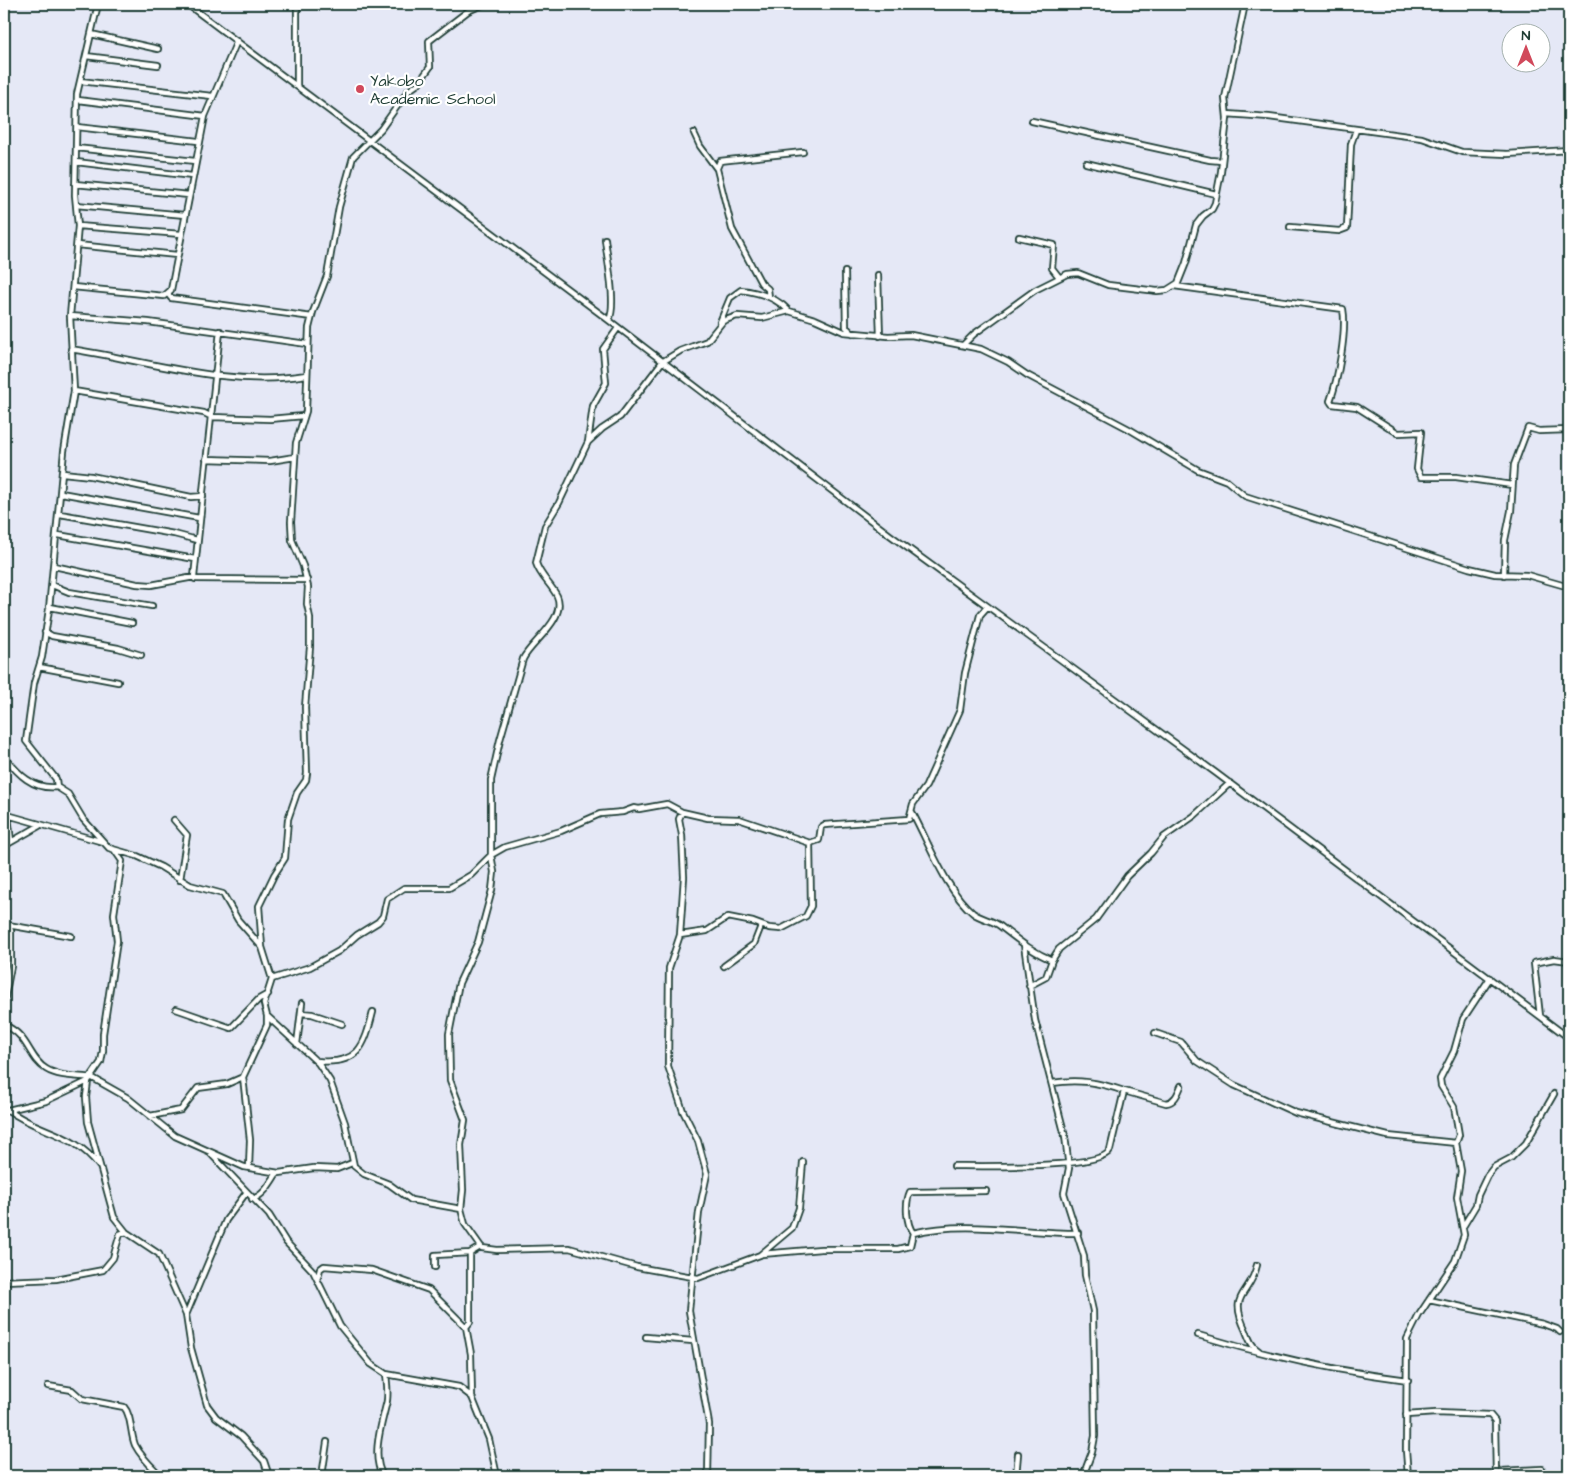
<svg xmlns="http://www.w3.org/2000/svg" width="1573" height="1480" font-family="'Architects Daughter',sans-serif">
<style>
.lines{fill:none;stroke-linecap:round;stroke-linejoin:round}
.minor-casing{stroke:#1f3d34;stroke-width:8}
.minor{stroke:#fff;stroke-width:4.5}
.poi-dot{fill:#d1495b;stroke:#fff;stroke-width:2}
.labels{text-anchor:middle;stroke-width:4.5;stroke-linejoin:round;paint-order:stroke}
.poi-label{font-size:16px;fill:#1f3d34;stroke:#fff;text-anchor:start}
</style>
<rect width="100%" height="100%" fill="#e5e8f6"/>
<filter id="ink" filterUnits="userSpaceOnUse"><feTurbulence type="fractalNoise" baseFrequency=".02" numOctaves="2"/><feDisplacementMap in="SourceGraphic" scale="10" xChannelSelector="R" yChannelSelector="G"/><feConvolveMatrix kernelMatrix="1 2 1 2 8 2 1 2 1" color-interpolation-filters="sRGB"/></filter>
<g filter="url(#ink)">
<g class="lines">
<defs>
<path id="minor" d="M98 4 77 94 75 195 78 226 70 316 74 391 64 451 49 609 42 657 34 683 26 741 56 779 57 787 68 794 83 819 109 848 137 856 161 867 190 885 223 894 238 920 261 946
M187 4 602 315 890 535 1216 773 1569 1038
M297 4V86
M484 4 468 11 429 41 430 67 418 84 408 91 381 129 353 157 339 207 327 276 313 312 309 328 306 411 296 443 291 522 292 540 303 566 308 587 307 604 310 618V647L305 707 307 773 306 780 297 793 288 819 285 858 274 875 259 906 262 947 272 979 264 1004 267 1016 318 1063 330 1081 345 1123 354 1166 364 1174 389 1184 411 1200 461 1209 465 1224 482 1248 497 1250 569 1248 637 1267 698 1278 760 1255 792 1228 799 1208 803 1162
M91 34 158 49
M86 56 158 65
M80 81 212 96
M78 100 205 116
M1227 114 1269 117 1422 138 1462 152 1507 154 1569 150
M1032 121 1210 160 1222 161
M77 127 198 141
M694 133 700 146 717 169 732 229 761 283 768 289 769 297
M76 148 195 161
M76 162 192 176
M1086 163 1216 194
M717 168 720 161 803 152
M75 184 189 195
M76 205 185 215
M78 226 181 234
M1290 227 1339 231 1347 228 1351 144 1356 130
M1019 237 1054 245 1052 268 1059 277
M605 239C607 258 617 305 609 320
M77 245 177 255
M845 272 846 327 852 333
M878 275 880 336
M1174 286 1343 309C1347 331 1338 380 1330 401L1332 404 1357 407 1398 433 1421 432 1417 469 1421 477H1456L1512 485
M73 287 164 296 171 290 205 116 237 41
M168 294 171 298 312 317
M70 316 148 322 307 344
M720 322 730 298 741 290C759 292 777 298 789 311
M964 344 974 334 1035 290 1067 274 1078 273 1108 285 1157 291 1167 290 1178 283 1186 263 1196 225 1203 216 1212 209 1215 203 1221 172 1227 118 1225 98 1245 4
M71 349C148 361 229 388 306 375
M74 391 204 413 212 417 270 419 303 416
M588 442 593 406 606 383 603 349 618 328
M206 459 270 461 295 457
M63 473 91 476 191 497 203 496
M61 493 199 518
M60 514 174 534 197 540
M58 535 195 559
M54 566 137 584 151 585 194 577 195 579 307 580
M1504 575 1505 540 1511 511 1514 465 1528 428 1539 431 1569 430
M194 577 220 331
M52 585 69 592 152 606
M50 607 132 623
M45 632 52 636 118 648 141 655
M39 667 118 682
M4 756C18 774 33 790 57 787
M682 812 679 819 682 835 684 877 680 935 669 968 668 1066 683 1111 698 1141 707 1174 699 1212 689 1311 709 1424 708 1476
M912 812C929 843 946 891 973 913 981 919 992 920 1000 926 1017 939 1032 952 1052 960
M4 814 103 842
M8 816 11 841
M174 820 187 835 180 880
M4 846 39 826
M115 851 122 861 114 914 117 941 103 1034V1051L101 1062 88 1081 86 1097 88 1122 114 1217 126 1232 159 1254 186 1315 191 1348 207 1405 216 1417 241 1436 264 1461 269 1476
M4 924 9 927 11 931V966L4 1002
M8 925 71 936
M680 935 707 931 728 917 753 922 769 928 781 929 806 916 811 906 810 843
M1024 945 1035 1020 1065 1136 1069 1168 1064 1193 1084 1256 1085 1275 1093 1311 1095 1436 1092 1452 1083 1476
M724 966 754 944 761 926
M272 979 310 967 339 951 357 935 378 922 383 916 387 899 404 888H449L471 875 491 855 505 847 561 831 600 814 623 812 634 808 639 809 667 804 682 812 708 818 739 819 810 843 819 840 821 827 824 825 909 819 913 804 926 786 960 710 965 673 980 615 987 607
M1029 986 1046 977 1052 960 1059 949 1096 919 1127 876 1151 853 1164 837 1194 816 1230 783
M176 1009 231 1028 259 999 268 994
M301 1013 312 1014 342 1024
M1540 1016 1534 963 1554 959 1569 961
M4 1025C29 1035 28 1058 46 1069 59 1077 77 1076 92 1078
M1155 1033 1181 1042 1197 1061 1234 1085 1296 1113 1388 1136 1456 1143
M297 1044 302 1003
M317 1061C358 1065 364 1048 373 1012
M91 1077 128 1098 175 1136 244 1167 279 1173 314 1168 337 1169 352 1163
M243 1077 250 1140 249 1168
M1052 1083C1078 1079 1098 1082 1124 1091
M8 1110C41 1134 73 1131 100 1167
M4 1111 46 1101 88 1081
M150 1116 181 1110 198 1088 227 1084 243 1077 267 1025V1016
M211 1154 269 1215 286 1242 313 1271 340 1326 371 1364 386 1374 459 1387 472 1397 489 1439 497 1476
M954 1166C978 1166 1102 1169 1110 1150L1124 1091 1166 1103C1175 1102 1178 1093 1181 1086
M252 1199C264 1196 270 1183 277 1173
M461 1209 463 1190 461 1145 465 1120 450 1080 449 1034 459 983 478 942 492 890 494 872 491 855V780L500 740 523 659C531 642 567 619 557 596 551 584 540 576 536 563L545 526 559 503 588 442 602 429 620 417 662 362 680 351 707 341 723 321 737 316 762 318 789 311 815 319 844 332 888 336 911 335 981 349 1008 362 1027 375 1129 429 1198 470 1227 481 1245 496 1469 568 1495 574 1527 575 1569 587
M1464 1225 1476 1205 1478 1195 1487 1176 1494 1167 1511 1158 1526 1143 1554 1094
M913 1233C906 1223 905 1203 910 1192L986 1191
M762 1254 821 1249H898L910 1246 913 1233C966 1220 1024 1233 1078 1233
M1257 1265C1250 1297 1227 1292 1246 1331 1249 1339 1252 1347 1259 1351
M435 1267V1255L470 1253
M318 1277 320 1269 324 1266 372 1270 429 1290 466 1327 471 1354 472 1397
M4 1281 56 1279 103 1270 113 1258 120 1234 126 1232
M1429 1300 1543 1324 1557 1329 1560 1332
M186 1315 226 1220 246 1193
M466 1327 470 1322V1253L480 1247
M1198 1335C1267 1356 1336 1371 1408 1380
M646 1337 693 1341
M48 1386 72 1390 82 1399 124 1407C132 1416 130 1433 135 1445 141 1457 152 1467 161 1476
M1406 1415 1436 1413 1490 1415 1495 1421 1496 1476
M322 1476 327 1442
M383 1476C371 1457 381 1426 386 1405 389 1396 387 1384 386 1374
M1016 1476 1018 1454
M1408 1476 1406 1450 1407 1339 1419 1315 1455 1261 1464 1235 1457 1197 1461 1171 1456 1143 1459 1135 1457 1123 1454 1107 1441 1086 1440 1079 1454 1051 1463 1019 1490 978
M1496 1476 1501 1471 1542 1469"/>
</defs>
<use href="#minor" class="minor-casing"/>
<use href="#minor" class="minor"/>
</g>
</g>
<circle class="poi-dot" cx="360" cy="89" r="5"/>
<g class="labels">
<g class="poi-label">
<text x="370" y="86">Yakobo<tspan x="370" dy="18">Academic School</tspan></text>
</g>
</g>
<rect width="1573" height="1480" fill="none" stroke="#fff" stroke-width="20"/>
<rect x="10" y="10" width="1553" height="1460" fill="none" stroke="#1f3d34" stroke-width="2" filter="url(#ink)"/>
<g transform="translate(1526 48)"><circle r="24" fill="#ffffff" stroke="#a5b1ae"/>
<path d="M0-4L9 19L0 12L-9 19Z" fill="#d1495b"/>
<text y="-8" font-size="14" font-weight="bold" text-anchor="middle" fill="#1f3d34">N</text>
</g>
</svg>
